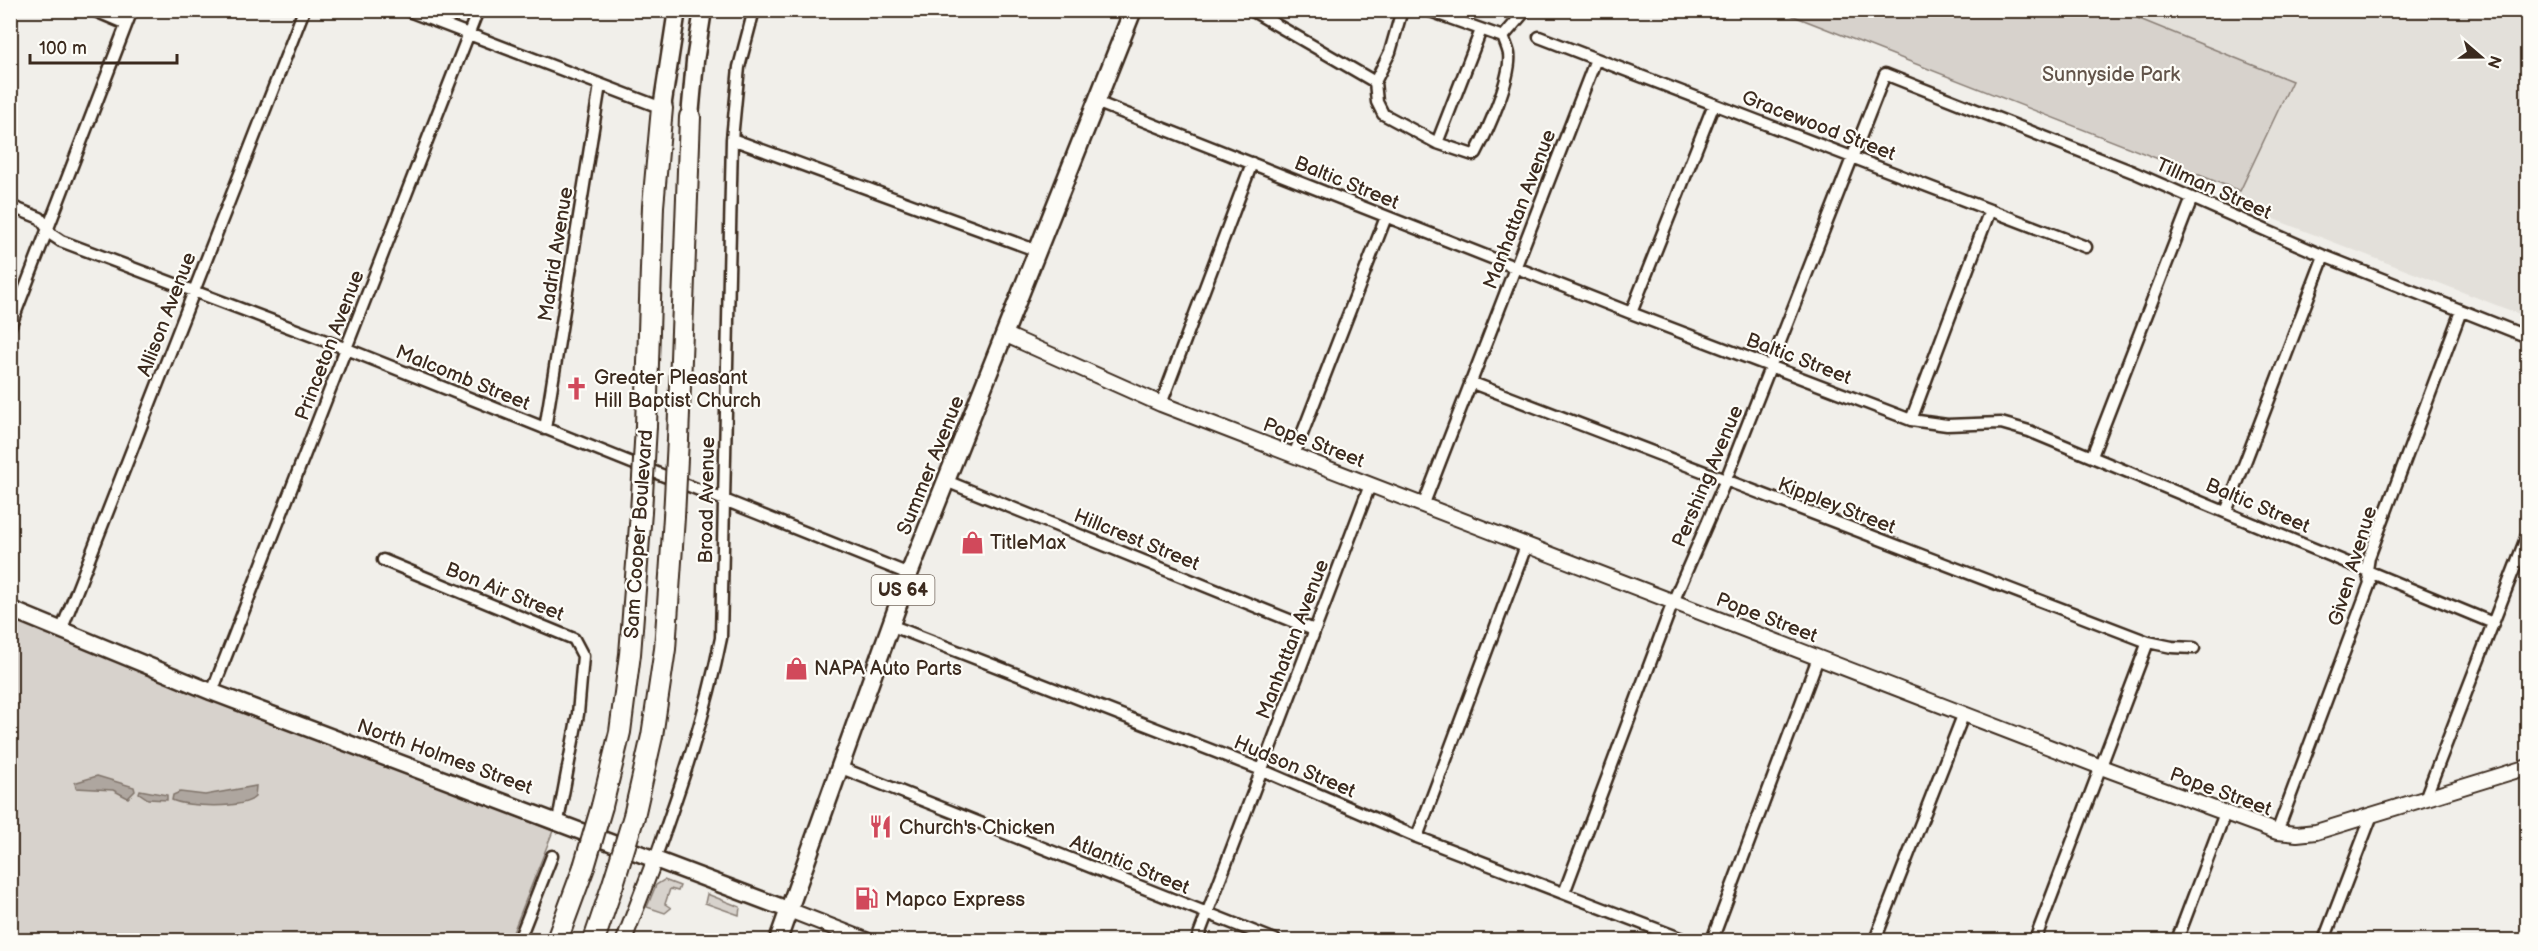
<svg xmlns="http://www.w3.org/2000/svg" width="2538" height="951" font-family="'Balsamiq Sans',sans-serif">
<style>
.built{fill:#e3e0da}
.green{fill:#d7d2cc;stroke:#897e75;stroke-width:1.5}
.water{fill:#aea69f;stroke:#80746b;stroke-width:1.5}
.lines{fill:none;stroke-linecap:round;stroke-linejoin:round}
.minor-casing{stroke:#3b2a1e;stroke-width:15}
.tertiary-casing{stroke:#3b2a1e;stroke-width:18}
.secondary-casing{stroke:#3b2a1e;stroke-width:20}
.primary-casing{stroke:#3b2a1e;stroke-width:21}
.motorway-casing{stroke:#3b2a1e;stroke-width:24}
.minor{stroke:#fdfcf7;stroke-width:10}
.tertiary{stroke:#fdfcf7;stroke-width:14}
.secondary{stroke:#fdfcf7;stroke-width:15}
.primary{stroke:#fdfcf7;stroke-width:16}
.motorway{stroke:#fdfcf7;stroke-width:20}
.rail-casing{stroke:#3b2a1e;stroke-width:5}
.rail{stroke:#fdfcf7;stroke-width:3;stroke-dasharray:9;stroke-linecap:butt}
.motorway-bridge-casing{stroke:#3b2a1e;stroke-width:24;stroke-linecap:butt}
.motorway-bridge{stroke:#fdfcf7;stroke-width:20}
.labels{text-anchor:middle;stroke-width:4.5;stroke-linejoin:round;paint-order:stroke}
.shield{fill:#fdfcf7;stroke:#75695f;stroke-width:1.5}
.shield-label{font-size:18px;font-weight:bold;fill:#3b2a1e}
.park-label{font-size:20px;fill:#62544a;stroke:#fdfcf7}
.street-label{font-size:20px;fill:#3b2a1e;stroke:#fdfcf7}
.poi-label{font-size:20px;fill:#3b2a1e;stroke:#fdfcf7;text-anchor:start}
</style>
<rect width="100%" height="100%" fill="#f1efea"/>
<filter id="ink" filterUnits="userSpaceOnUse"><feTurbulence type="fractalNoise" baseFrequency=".0167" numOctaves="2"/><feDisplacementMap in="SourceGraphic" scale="12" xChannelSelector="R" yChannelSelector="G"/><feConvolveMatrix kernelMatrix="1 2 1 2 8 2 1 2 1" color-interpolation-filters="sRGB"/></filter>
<g filter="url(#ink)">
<path class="built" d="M1787 10 2527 11V317L2235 204 2240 190 1786 13Z"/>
<path class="green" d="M1787 11H2120L2292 81 2240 191 1786 13Z
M10 617 553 831 510 940H11Z
M664 880 680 886 678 891 670 889 665 904 671 908 665 913 647 907 656 885Z
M707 894 740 907 739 915 705 903Z"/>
<path class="water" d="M97 776 134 787 135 791 128 798 113 790 76 788 75 783 77 782Z
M256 786 255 797C244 809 187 807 172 800L173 795 180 792 205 795Z
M140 790 167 795V800L148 799 139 793Z"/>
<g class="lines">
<defs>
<path id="minor" d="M93 10 126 24
M406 10 662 108
M1251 10 1375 82
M1402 10 1390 52 1375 82 1377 102 1383 114 1437 143 1481 30
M1427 10 1503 37
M1503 37 1526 10
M1539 37 2086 247
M1096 102 1631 313 1911 420 1947 425 2001 423 2029 431 2493 623
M732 139 1038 251
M1437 143 1473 155 1476 153C1487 132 1512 77 1509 54 1508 49 1505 42 1503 37
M10 206 40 218 52 235 61 241 347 349 909 574
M1631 313 1714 104
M10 327 132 10
M1470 382 2148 642 2172 647 2194 648
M1161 404 1252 163
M1911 420 1990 210
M545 429 600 85
M1294 455 1386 217
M2092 456 2192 198
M946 481 1314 630
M1423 506 1596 59
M2226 512 2324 256
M383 560 574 639 583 656 578 714 558 821
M890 625 1262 770 1417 837 1685 940
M61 631 304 10
M212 692 478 10
M839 767 1275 940
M2426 796 2528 533
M2277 832 2370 583 2367 570 2369 557 2461 311
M1417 837 1526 546
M655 859C681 786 706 714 721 638L732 139 739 67 754 10
M1564 893 1673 602 1725 482 1885 74 2133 172 2324 256 2528 337
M519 940 552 856
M1197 940 1370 485
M1712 940 1818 658
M1875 940 1964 713
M2035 940 2148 642
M2177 940 2225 813
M2324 940 2372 815
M2525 940 2528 939"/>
<path id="tertiary" d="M1004 334 1161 404 2101 767 2277 832 2297 834 2316 832 2528 767
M789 910 866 940
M624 940 655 859"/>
<path id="secondary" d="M10 609 212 692 789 910"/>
<path id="primary" d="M662 108 677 10
M690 117 695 61 703 10
M778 940 909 574 1133 10"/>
<path id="motorway" d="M646 426 653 206 662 108
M678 439 690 117
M602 806 620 732 630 654 641 512
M634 816 652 736 665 649 674 517
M557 940 584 867
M594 940 613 884"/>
</defs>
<use href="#minor" class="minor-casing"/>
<use href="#tertiary" class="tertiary-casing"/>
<use href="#secondary" class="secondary-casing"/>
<use href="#primary" class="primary-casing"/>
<use href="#motorway" class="motorway-casing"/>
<use href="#minor" class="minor"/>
<use href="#tertiary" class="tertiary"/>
<use href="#secondary" class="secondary"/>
<use href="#primary" class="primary"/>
<use href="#motorway" class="motorway"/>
<defs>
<path id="rail" d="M2525 191 2528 185"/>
</defs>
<use href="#rail" class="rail-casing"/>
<use href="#rail" class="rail"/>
<defs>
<path id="motorway-bridge" d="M641 512 646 426
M674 517 678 439
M584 867 602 806
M613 884 634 816"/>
</defs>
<use href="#motorway-bridge" class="motorway-bridge-casing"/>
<use href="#motorway-bridge" class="motorway-bridge"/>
</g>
</g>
<defs>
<symbol id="church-bare" viewBox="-9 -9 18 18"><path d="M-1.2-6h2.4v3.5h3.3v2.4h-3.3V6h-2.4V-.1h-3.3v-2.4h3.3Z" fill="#d1495b" stroke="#fdfcf7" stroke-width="2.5" paint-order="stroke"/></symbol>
<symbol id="shop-bare" viewBox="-9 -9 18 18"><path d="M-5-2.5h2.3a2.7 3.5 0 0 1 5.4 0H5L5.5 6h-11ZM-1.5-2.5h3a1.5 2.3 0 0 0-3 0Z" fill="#d1495b" stroke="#fdfcf7" stroke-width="2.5" paint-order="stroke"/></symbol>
<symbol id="restaurant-bare" viewBox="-9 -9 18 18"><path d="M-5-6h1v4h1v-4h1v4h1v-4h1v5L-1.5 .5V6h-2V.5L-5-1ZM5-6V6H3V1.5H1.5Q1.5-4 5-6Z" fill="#d1495b" stroke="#fdfcf7" stroke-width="2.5" paint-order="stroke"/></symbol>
<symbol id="fuel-bare" viewBox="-9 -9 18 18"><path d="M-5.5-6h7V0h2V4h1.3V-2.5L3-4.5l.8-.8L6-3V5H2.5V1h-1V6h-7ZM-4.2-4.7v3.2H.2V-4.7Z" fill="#d1495b" stroke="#fdfcf7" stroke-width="2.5" paint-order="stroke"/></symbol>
</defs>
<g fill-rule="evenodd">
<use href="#church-bare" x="560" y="372" width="33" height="33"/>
<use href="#shop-bare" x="956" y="526" width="33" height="33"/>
<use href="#shop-bare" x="780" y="652" width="33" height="33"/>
<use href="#restaurant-bare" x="864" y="810" width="33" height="33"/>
<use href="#fuel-bare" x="850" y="882" width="33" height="33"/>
</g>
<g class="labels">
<rect class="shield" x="871.5" y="575" width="63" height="30" rx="4.5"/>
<g class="shield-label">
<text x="903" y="596">US 64</text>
</g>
<g class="park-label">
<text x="2111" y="81">Sunnyside Park</text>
</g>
<g class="street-label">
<text transform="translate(1819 125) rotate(21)" y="7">Gracewood Street</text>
<text transform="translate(1347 182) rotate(22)" y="7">Baltic Street</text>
<text transform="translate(2214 188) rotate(24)" y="7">Tillman Street</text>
<text transform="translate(1519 209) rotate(-69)" y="7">Manhattan Avenue</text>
<text transform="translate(555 254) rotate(-81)" y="7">Madrid Avenue</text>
<text transform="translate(166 314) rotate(-69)" y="7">Allison Avenue</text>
<text transform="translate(329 345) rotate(-69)" y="7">Princeton Avenue</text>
<text transform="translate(1799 358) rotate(21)" y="7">Baltic Street</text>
<text transform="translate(463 377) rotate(22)" y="7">Malcomb Street</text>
<text transform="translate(1314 442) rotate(21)" y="7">Pope Street</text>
<text transform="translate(930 465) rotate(-68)" y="7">Summer Avenue</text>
<text transform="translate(1707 476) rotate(-67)" y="7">Pershing Avenue</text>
<text transform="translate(706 500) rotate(-89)" y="7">Broad Avenue</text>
<text transform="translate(1837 505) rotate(21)" y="7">Kippley Street</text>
<text transform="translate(2258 505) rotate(23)" y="7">Baltic Street</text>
<text transform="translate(638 534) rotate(-86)" y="7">Sam Cooper Boulevard</text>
<text transform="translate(1137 539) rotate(22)" y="7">Hillcrest Street</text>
<text transform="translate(2352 566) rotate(-73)" y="7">Given Avenue</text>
<text transform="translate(505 591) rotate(22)" y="7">Bon Air Street</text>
<text transform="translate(1767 617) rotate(21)" y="7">Pope Street</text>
<text transform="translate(1292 639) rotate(-69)" y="7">Manhattan Avenue</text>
<text transform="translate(445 756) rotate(20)" y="7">North Holmes Street</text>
<text transform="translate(1295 766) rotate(23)" y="7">Hudson Street</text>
<text transform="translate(2221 791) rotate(20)" y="7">Pope Street</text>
<text transform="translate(1130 864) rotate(22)" y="7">Atlantic Street</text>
</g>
<g class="poi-label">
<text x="594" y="384">Greater Pleasant<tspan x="594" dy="23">Hill Baptist Church</tspan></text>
<text x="990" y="549">TitleMax</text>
<text x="814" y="675">NAPA Auto Parts</text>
<text x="899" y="834">Church's Chicken</text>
<text x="885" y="906">Mapco Express</text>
</g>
</g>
<rect width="2538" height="951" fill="none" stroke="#fdfcf7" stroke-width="36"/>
<rect x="18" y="18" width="2502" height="915" fill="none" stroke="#3b2a1e" stroke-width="2" filter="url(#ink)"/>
<g transform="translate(2481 57) rotate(110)" stroke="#fdfcf7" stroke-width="4.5" paint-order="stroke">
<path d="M0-4.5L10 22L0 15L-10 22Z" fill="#3b2a1e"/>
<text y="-9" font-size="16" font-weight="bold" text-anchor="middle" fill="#3b2a1e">N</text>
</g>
<path d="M30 54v9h147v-9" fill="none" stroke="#3b2a1e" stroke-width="3"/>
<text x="39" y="54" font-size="18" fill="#3b2a1e" stroke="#fdfcf7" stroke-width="4.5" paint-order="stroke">100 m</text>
</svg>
